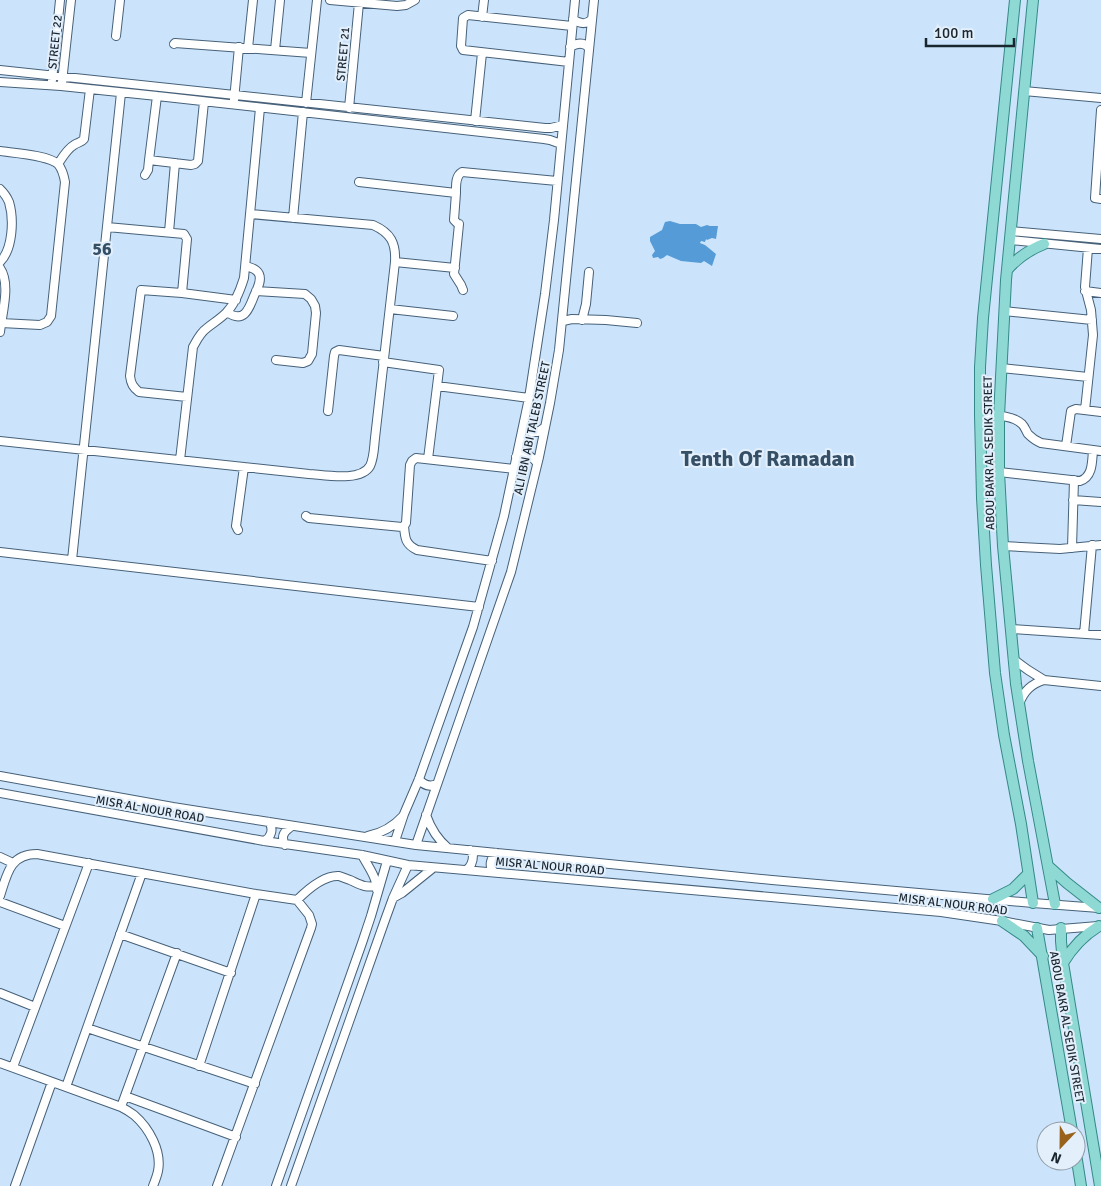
<svg xmlns="http://www.w3.org/2000/svg" width="1101" height="1186" font-family="Signika,sans-serif">
<style>
.water{fill:#559bd8}
.lines{fill:none;stroke-linecap:round;stroke-linejoin:round}
.minor-casing{stroke:#466179;stroke-width:10}
.major-casing{stroke:#348986;stroke-width:12}
.minor{stroke:#fff;stroke-width:8}
.major{stroke:#8ed9d3;stroke-width:10}
.labels{text-anchor:middle;stroke-width:4;stroke-linejoin:round;paint-order:stroke}
.street-label{font-size:12px;fill:#19252f;stroke:#e3effb}
.district-label{font-size:18px;font-weight:bold;fill:#354f67;stroke:#e3effb}
.town-label{font-size:22px;font-weight:bold;fill:#354f67;stroke:#e3effb}
</style>
<rect width="100%" height="100%" fill="#cbe4fb"/>
<path class="water" d="M670 221 680 224H696L701 227 707 225 710 226H718L716 239 712 238 707 240 706 239 705 242 701 241 700 243 705 245 716 254 712 266 704 261 701 263 681 261 667 255 663 258 660 259 658 257 653 258 652 255 655 251 650 241V237L662 230 665 222Z"/>
<g class="lines">
<defs>
<path id="minor" d="M330 0 397 6 406 5 415 0
M482 17 484 0
M573 19C580 24 586 25 592 19
M116 36 120 0
M174 44 175 43 311 53
M570 47C577 43 584 42 589 48
M248 48 253 0
M275 50 280 0
M569 62 463 50 461 46 463 18 468 15 572 26
M0 70 545 128H551L563 125
M52 80 60 0
M0 82 61 86 157 96 544 139 550 140 561 144
M62 82 71 0
M1024 91 1101 98
M234 100 239 47
M306 103 317 0
M349 108 359 3
M1101 110 1095 198 1101 199
M475 121 482 53
M0 151C14 153 48 155 58 164 62 169 64 176 65 182L51 316 47 322 40 325 1 323
M149 160 191 165 195 164 198 161 204 102
M58 164C62 158 67 149 74 145 78 142 81 143 84 139L90 89
M145 175 148 170 149 160 157 96
M359 182 456 193 454 220 457 223
M0 189C4 193 7 197 9 202 14 219 13 249 0 262
M456 193C456 186 455 176 462 172L557 181
M293 218 303 112
M459 224 454 274 461 285 463 290
M107 227 184 234 187 239 182 293
M1010 231 1101 239
M169 232 175 163
M1010 240 1101 249
M395 262 455 268
M0 268C11 284 2 313 0 332
M256 291 305 294 311 299 315 306 316 313 312 354 308 361 303 363 276 360
M1085 291 1101 293
M390 309 453 316
M1004 311 1092 320
M227 312C244 324 249 309 254 296 257 289 262 281 259 274 256 268 251 268 246 266
M582 320 586 304 589 272
M563 321 572 319 606 320 637 323
M383 362 439 370 428 459
M1001 368 1088 377
M437 386 529 398
M187 397 139 392C133 387 131 384 130 376L141 290 182 293 236 300
M1085 410 1093 335 1091 310 1085 287 1088 248
M328 411 334 356 335 352 339 350 384 356
M980 415C994 416 1011 414 1022 424 1025 427 1026 431 1028 434 1032 438 1036 441 1041 443L1101 451
M524 422 525 426 531 432H538L545 427
M0 441 309 474C325 475 361 482 370 466 374 458 374 447 375 438L395 262C396 243 391 233 373 225L250 214
M1066 446 1071 411 1076 409 1101 412
M516 457C525 453 531 455 537 463
M180 460 193 347C197 340 200 333 207 328 213 323 220 319 226 313 235 304 240 291 244 278L260 108
M999 472 1080 481C1093 477 1092 461 1093 450
M1073 500 1101 502
M306 516 309 518 402 527 404 526 406 523 410 465 412 461 416 458 514 469
M404 526C405 538 405 544 417 550L492 561
M238 530 236 526 244 467
M1003 546 1060 549 1101 545
M1072 548 1074 480
M0 552 479 607
M72 560 121 93
M1011 629 1101 635
M1084 634 1092 545
M1013 659 1028 670 1044 680 1101 686
M1019 704C1024 691 1031 684 1044 680
M0 776 173 807 416 845 772 880 1033 903 1099 908
M419 779C424 786 430 787 437 784
M0 793 264 841 362 855 408 865 941 912 1002 921 1049 930 1098 926
M426 815C431 829 437 839 448 848
M368 836C382 833 394 826 403 816
M264 841C271 838 274 829 269 822
M395 841 404 814 419 779 473 627 504 516 529 398 545 294 554 220 575 0
M285 845C280 835 285 831 292 826
M416 845 511 572 539 457 550 403 559 350 594 0
M362 855C368 866 377 878 377 890
M0 857 13 863
M466 870C471 867 473 861 473 855L470 850
M494 872C488 866 491 858 496 853
M0 896C7 874 10 854 37 854L256 894 297 900 309 915 312 924 311 928 217 1186
M393 898 402 893 433 868
M297 900C307 890 324 875 339 876 342 877 347 879 350 880 361 885 365 888 377 886
M0 902 65 926
M120 934 231 973
M0 993 35 1007
M87 1028 255 1084
M0 1063 121 1107C125 1109 130 1112 134 1115 149 1128 162 1151 158 1171 157 1176 155 1181 153 1186
M199 1066 256 894
M13 1067 89 863
M66 1087 142 873
M125 1096 236 1137
M121 1107 177 953
M15 1186 52 1082
M276 1186 362 943 371 916 387 861
M291 1186 385 920 393 898 408 865"/>
<path id="major" d="M1015 0 983 318 980 367V415L982 498 986 565 995 673 1004 735 1021 824 1033 903
M1033 0 1006 280 999 416V472L1003 546 1016 684 1028 761 1055 904
M1007 270C1018 257 1029 250 1044 244
M1048 866 1067 883 1099 908
M993 899 1013 889 1028 874
M1002 921 1024 936 1043 956
M1037 928 1072 1131
M1061 928V941L1063 963 1100 1186
M1063 963C1072 948 1084 935 1099 926
M1076 1154 1081 1186"/>
</defs>
<use href="#minor" class="minor-casing"/>
<use href="#major" class="major-casing"/>
<use href="#minor" class="minor"/>
<use href="#major" class="major"/>
</g>
<g class="labels">
<g class="street-label">
<text transform="translate(55 42) rotate(-84)" y="4">STREET 22</text>
<text transform="translate(343 54) rotate(-85)" y="4">STREET 21</text>
<text transform="translate(532 428) rotate(-78)" y="4">ALI IBN ABI TALEB STREET</text>
<text transform="translate(989 453) rotate(-91)" y="4">ABOU BAKR AL SEDIK STREET</text>
<text transform="translate(150 809) rotate(10)" y="4">MISR AL NOUR ROAD</text>
<text transform="translate(550 866) rotate(5)" y="4">MISR AL NOUR ROAD</text>
<text transform="translate(953 904) rotate(7)" y="4">MISR AL NOUR ROAD</text>
<text transform="translate(1067 1027) rotate(80)" y="4">ABOU BAKR AL SEDIK STREET</text>
</g>
<g class="district-label">
<text x="102" y="255">56</text>
</g>
<g class="town-label">
<text x="768" y="466">Tenth Of Ramadan</text>
</g>
</g>
<g transform="translate(1061 1146) rotate(202)"><circle r="24" fill="#e3effb" stroke="#929ea9"/>
<path d="M0-4L9 19L0 12L-9 19Z" fill="#99621c"/>
<text y="-8" font-size="14" font-weight="bold" text-anchor="middle" fill="#19252f">N</text>
</g>
<path d="M926 38v8h88v-8" fill="none" stroke="#19252f" stroke-width="2.5"/>
<text x="934" y="38" font-size="15" fill="#19252f" stroke="#e3effb" stroke-width="4" paint-order="stroke">100 m</text>
</svg>
